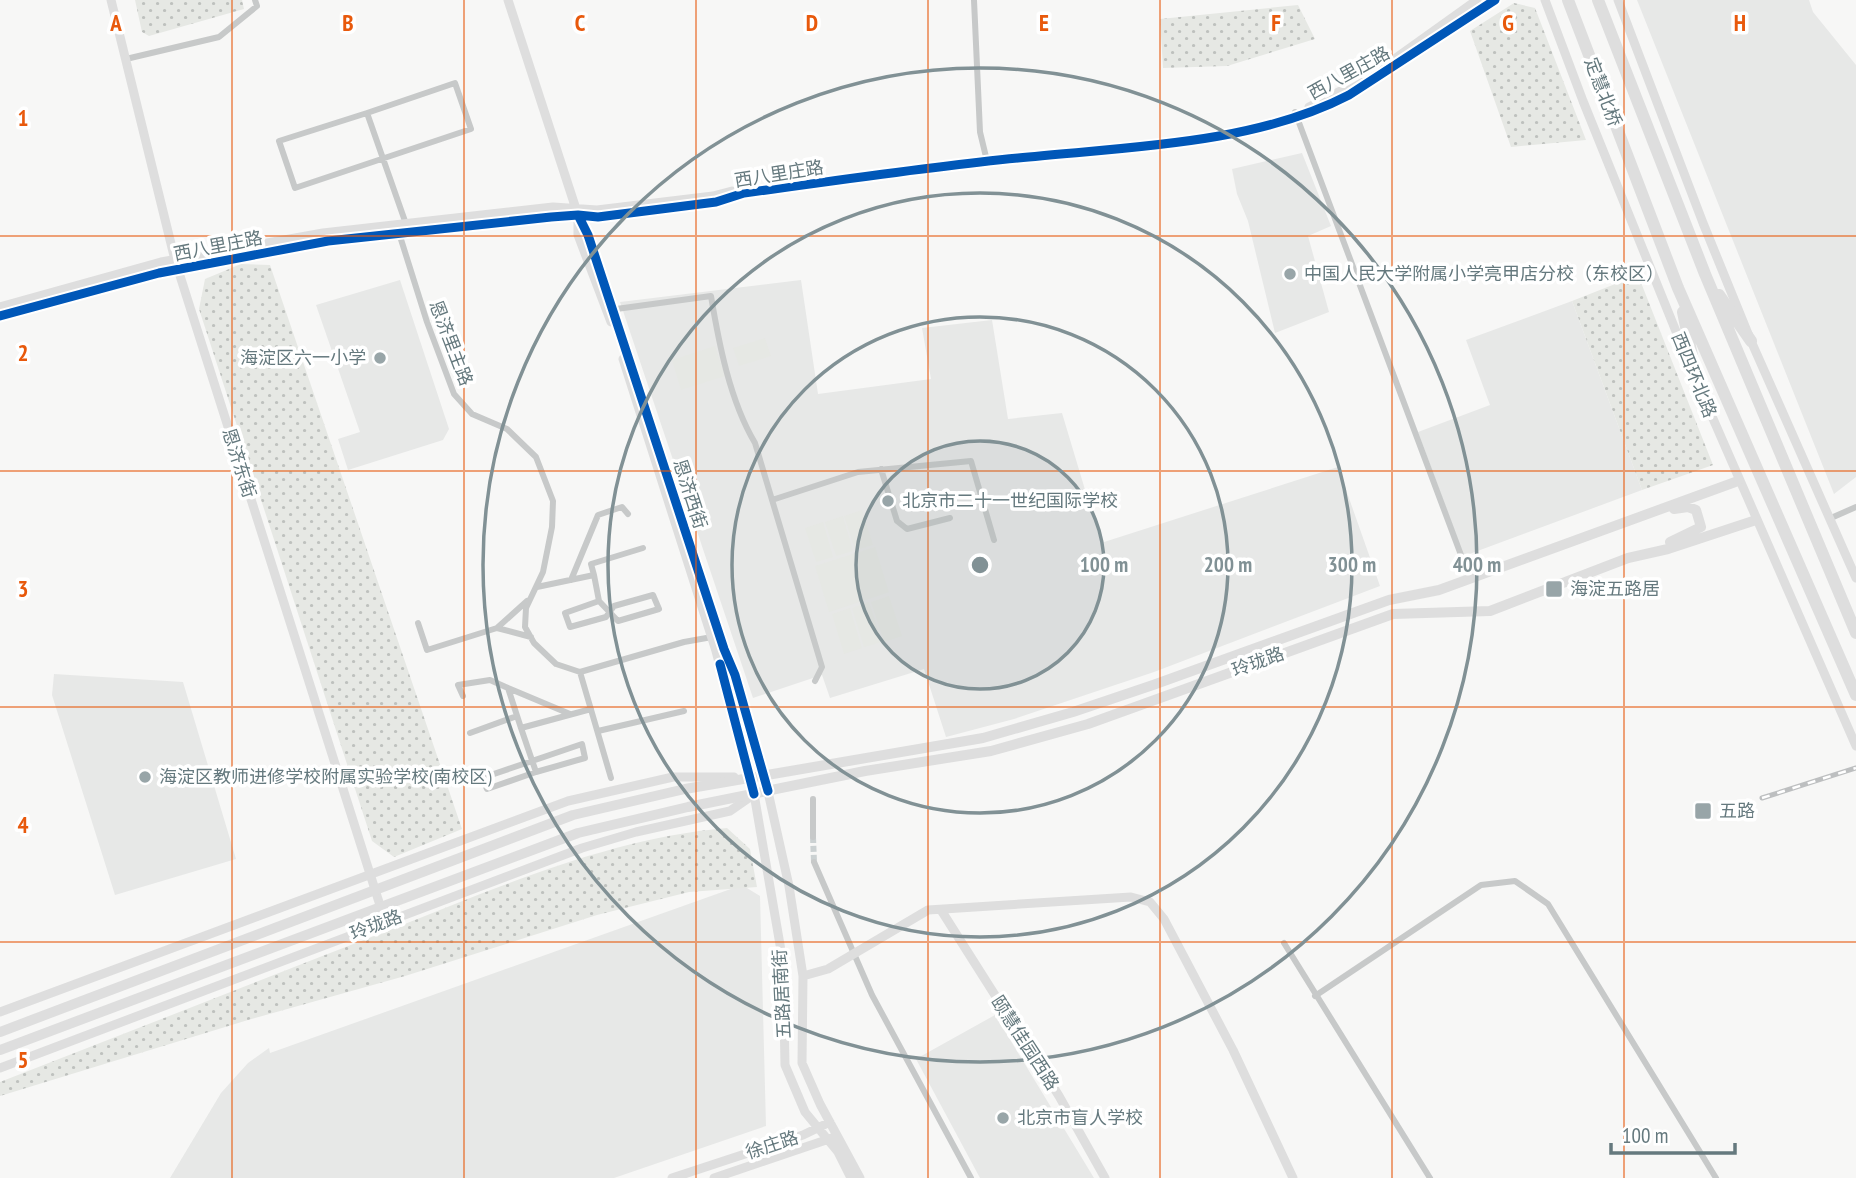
<svg xmlns="http://www.w3.org/2000/svg" width="1856" height="1178" font-family="'PT Sans Narrow','Noto Sans SC',sans-serif">
<style>
.built{fill:#e7e8e7}
.green{fill:#e6e8e4}
.park{fill:url(#park-dots)}
.lines{fill:none;stroke-linecap:round;stroke-linejoin:round}
.street-tunnel{stroke:#cbd1d2;stroke-width:6;stroke-dasharray:6 3;stroke-linecap:butt}
.street{stroke:#c7c9c9;stroke-width:6}
.secondary{stroke:#dedede;stroke-width:9}
.primary{stroke:#dedede;stroke-width:10}
.highway{stroke:#dedede;stroke-width:12}
.rail-casing{stroke:#bdbfc0;stroke-width:5}
.rail{stroke:#fff;stroke-width:2.5;stroke-dasharray:8;stroke-linecap:butt}
.cycleway-casing{stroke:#fff;stroke-width:13}
.cycleway{stroke:#0057b8;stroke-width:9}
.grid{fill:none;stroke:#e8590c;stroke-width:2;stroke-opacity:0.55}
.ring{fill:none;stroke:#819195;stroke-width:3.5}
.poi-dot{fill:#98a5a8;stroke:#fff;stroke-width:2.5}
.labels{text-anchor:middle;stroke-width:7;stroke-linejoin:round;paint-order:stroke}
.street-label{font-size:18px;fill:#65797e;stroke:#fff}
.poi-label{font-size:18px;fill:#65797e;stroke:#fff;text-anchor:start}
.grid-label{font-size:23px;text-anchor:middle;font-weight:bold;fill:#e8590c;stroke:#fff;stroke-width:7;stroke-linejoin:round;paint-order:stroke}
.centre{fill:#819195;stroke:#fff;stroke-width:3.5}
.ring-label{font-size:21px;text-anchor:middle;font-weight:bold;fill:#819195;stroke:#fff;stroke-width:7;stroke-linejoin:round;paint-order:stroke}
</style>
<defs>
<pattern id="park-dots" width="8" height="8" patternUnits="userSpaceOnUse" patternTransform="scale(1.75)"><rect width="8" height="8" fill="#e6e8e4"/><path d="M2 2h.1M6 6h.1" fill="none" stroke="#bec1be" stroke-width="1.8" stroke-linecap="round"/></pattern>
</defs>
<rect width="100%" height="100%" fill="#f7f7f6"/>
<path class="built" d="M1637 0H1809L1813 12 1856 65V477L1834 494Z
M1302 153 1331 226 1308 236 1329 312 1275 333 1248 221 1237 194 1232 169Z
M400 280 449 429 443 440 348 470 338 439 360 432 316 305Z
M801 280 818 394 931 379 922 328 992 320 1008 419 1062 413 1101 543 1338 467 1380 586 1154 672 1014 719 946 737 924 669 830 698 822 675 753 698 620 302Z
M1572 301 1642 490 1464 556 1418 432 1490 405 1466 340Z
M54 674 183 682 236 859 115 895 52 695Z
M742 885 760 896 766 1126 614 1178H170L221 1093 248 1063 269 1048 270 1053Z
M995 1015 1094 1178H980L916 1059Z"/>
<path class="green" d="M765 338 771 356 739 366 733 348Z
M715 346 725 376 681 390 672 360Z
M862 510 873 545 855 550 844 516Z
M843 516 853 551 836 556 825 522Z
M823 522 833 557 816 562 805 528Z
M875 547 889 592 829 612 815 566Z
M889 596 902 636 884 642 871 602Z
M869 602 882 642 864 647 852 608Z
M850 608 862 648 844 654 832 614Z"/>
<path class="park" d="M135 0H242L244 9 149 36 142 32Z
M1514 3 1535 8 1586 140 1511 147 1470 31Z
M1298 5 1315 39 1227 66 1163 68 1160 19Z
M241 264 270 265 462 829 394 857 372 841 199 309 205 279Z
M1638 275 1713 465 1642 490 1572 301Z
M727 828 750 849 757 887 689 892 597 915 405 976 248 1020 0 1096V1082C129 1032 258 981 387 931 496 888 609 838 727 828Z"/>
<g class="lines">
<path class="street-tunnel" d="M813 837 814 862"/>
<path class="street" d="M974 0 980 132 987 161
M126 59 219 37 257 6 255 0
M1295 112 1470 579
M367 113 455 83 471 129 295 188 279 141 367 113 406 224
M399 233 427 322 454 394 472 414 507 429 536 457 553 501 552 527 543 572 526 608 525 627 534 643 556 664 580 672 684 642 712 637
M609 310 711 296C719 344 730 401 755 443L822 667 815 681
M881 469 897 521 907 529 950 518
M772 500 858 472 971 461 994 540
M1831 518 1856 507
M594 575 591 564 643 548
M571 580 598 515 622 507 628 514
M537 587 594 575 599 601 565 613 570 627 606 617 614 606 653 595 659 609 618 621 599 601
M527 601 497 628 531 637
M418 623 427 650 497 628
M580 672 611 778
M463 696 458 685 490 680 508 688
M570 714 508 688 521 728 591 709
M521 728 536 772 487 789 482 778 582 744 585 758 536 772
M598 731 684 711
M470 733 517 716
M813 799V837
M814 862 872 995 971 1178
M1284 943 1430 1178
M1315 996 1481 885 1515 881 1548 904 1716 1178"/>
<path class="secondary" d="M111 0 175 260 385 921
M508 0 576 209 588 235 724 649 735 675 764 774 789 886 803 976 802 1063 820 1104 860 1178
M1545 0 1583 101 1690 366
M1618 0 1703 223 1751 341 1856 578
M1375 73 1477 0
M1309 107 1362 80
M578 217V235L611 322
M0 307 161 262 323 233 553 207 597 210 713 196 732 191
M0 316 159 273 328 241 551 217 578 215 598 217 716 202 744 193C835 181 926 167 1018 158 1124 147 1253 145 1349 95L1495 0
M623 359 716 651 754 794 783 962 785 1065 805 1112 838 1152 851 1178
M1697 382 1856 746
M941 910 1059 1096 1105 1178
M803 976 828 969 928 910 1131 897 1150 902 1164 919 1233 1050 1293 1178
M0 1012 568 801 673 777H734
M0 1068 582 848 636 832 730 811 753 795
M672 1178 803 1135 830 1122
M714 1178 832 1138"/>
<path class="primary" d="M1670 542 1701 527 1696 510 1688 507 1674 509
M0 1032 573 815 685 789 983 738 1073 712 1153 685 1389 600 1439 590 1738 481
M0 1050 578 833 688 807 865 771 991 751 1088 724 1393 614 1490 611 1628 558 1668 549 1756 520"/>
<path class="highway" d="M1568 0 1678 288 1856 695
M1598 0 1705 274 1856 633
M1719 295 1751 341
M1683 312 1698 385"/>
<defs>
<path id="rail" d="M1762 798 1856 768"/>
</defs>
<use href="#rail" class="rail-casing"/>
<use href="#rail" class="rail"/>
<defs>
<path id="cycleway" d="M578 215 588 235 724 649 735 675 768 791
M0 316 159 273 328 241 551 217 578 215 598 217 716 202 744 193C835 181 926 167 1018 158 1124 147 1253 145 1349 95L1495 0
M720 664 754 794"/>
</defs>
<use href="#cycleway" class="cycleway-casing"/>
<use href="#cycleway" class="cycleway"/>
</g>
<path class="grid" d="M232 0V1178M464 0V1178M696 0V1178M928 0V1178M1160 0V1178M1392 0V1178M1624 0V1178M0 236H1856M0 471H1856M0 707H1856M0 942H1856"/>
<circle cx="980" cy="565" r="124" fill="#819195" fill-opacity=".12"/>
<g class="ring">
<circle cx="980" cy="565" r="124"/>
<circle cx="980" cy="565" r="248"/>
<circle cx="980" cy="565" r="372"/>
<circle cx="980" cy="565" r="497"/>
</g>
<g class="poi-dot">
<circle cx="1290" cy="274" r="7"/>
<circle cx="380" cy="358" r="7"/>
<circle cx="888" cy="501" r="7"/>
<rect x="1545" y="580" width="18" height="18" rx="3.5"/>
<circle cx="145" cy="777" r="7"/>
<rect x="1694" y="802" width="18" height="18" rx="3.5"/>
<circle cx="1003" cy="1118" r="7"/>
</g>
<g class="labels">
<g class="street-label">
<text transform="translate(1349 73) rotate(-29)" y="6">西八里庄路</text>
<text transform="translate(1603 92) rotate(69)" y="6">定慧北桥</text>
<text transform="translate(779 174) rotate(-9)" y="6">西八里庄路</text>
<text transform="translate(218 246) rotate(-11)" y="6">西八里庄路</text>
<text transform="translate(451 343) rotate(69)" y="6">恩济里主路</text>
<text transform="translate(1694 375) rotate(68)" y="6">西四环北路</text>
<text transform="translate(239 463) rotate(72)" y="6">恩济东街</text>
<text transform="translate(690 494) rotate(72)" y="6">恩济西街</text>
<text transform="translate(1258 662) rotate(-20)" y="6">玲珑路</text>
<text transform="translate(376 925) rotate(-21)" y="6">玲珑路</text>
<text transform="translate(782 994) rotate(-93)" y="6">五路居南街</text>
<text transform="translate(1025 1043) rotate(57)" y="6">颐慧佳园西路</text>
<text transform="translate(772 1145) rotate(-18)" y="6">徐庄路</text>
</g>
<g class="poi-label">
<text x="1304" y="280">中国人民大学附属小学亮甲店分校（东校区）</text>
<text x="366" y="364" text-anchor="end">海淀区六一小学</text>
<text x="902" y="507">北京市二十一世纪国际学校</text>
<text x="1570" y="595">海淀五路居</text>
<text x="159" y="783">海淀区教师进修学校附属实验学校(南校区)</text>
<text x="1719" y="817">五路</text>
<text x="1017" y="1124">北京市盲人学校</text>
</g>
</g>
<g class="grid-label">
<text x="116" y="31">A</text>
<text x="348" y="31">B</text>
<text x="580" y="31">C</text>
<text x="812" y="31">D</text>
<text x="1044" y="31">E</text>
<text x="1276" y="31">F</text>
<text x="1508" y="31">G</text>
<text x="1740" y="31">H</text>
<text x="23" y="126">1</text>
<text x="23" y="361">2</text>
<text x="23" y="597">3</text>
<text x="23" y="833">4</text>
<text x="23" y="1068">5</text>
</g>
<circle cx="980" cy="565" r="10" class="centre"/>
<g class="ring-label">
<text x="1104" y="572">100 m</text>
<text x="1228" y="572">200 m</text>
<text x="1352" y="572">300 m</text>
<text x="1477" y="572">400 m</text>
</g>
<path d="M1611 1143v10h124v-10" fill="none" stroke="#65797e" stroke-width="3.5"/>
<text x="1622" y="1143" font-size="21" fill="#65797e" stroke="#ffffff" stroke-width="5" paint-order="stroke">100 m</text>
</svg>
